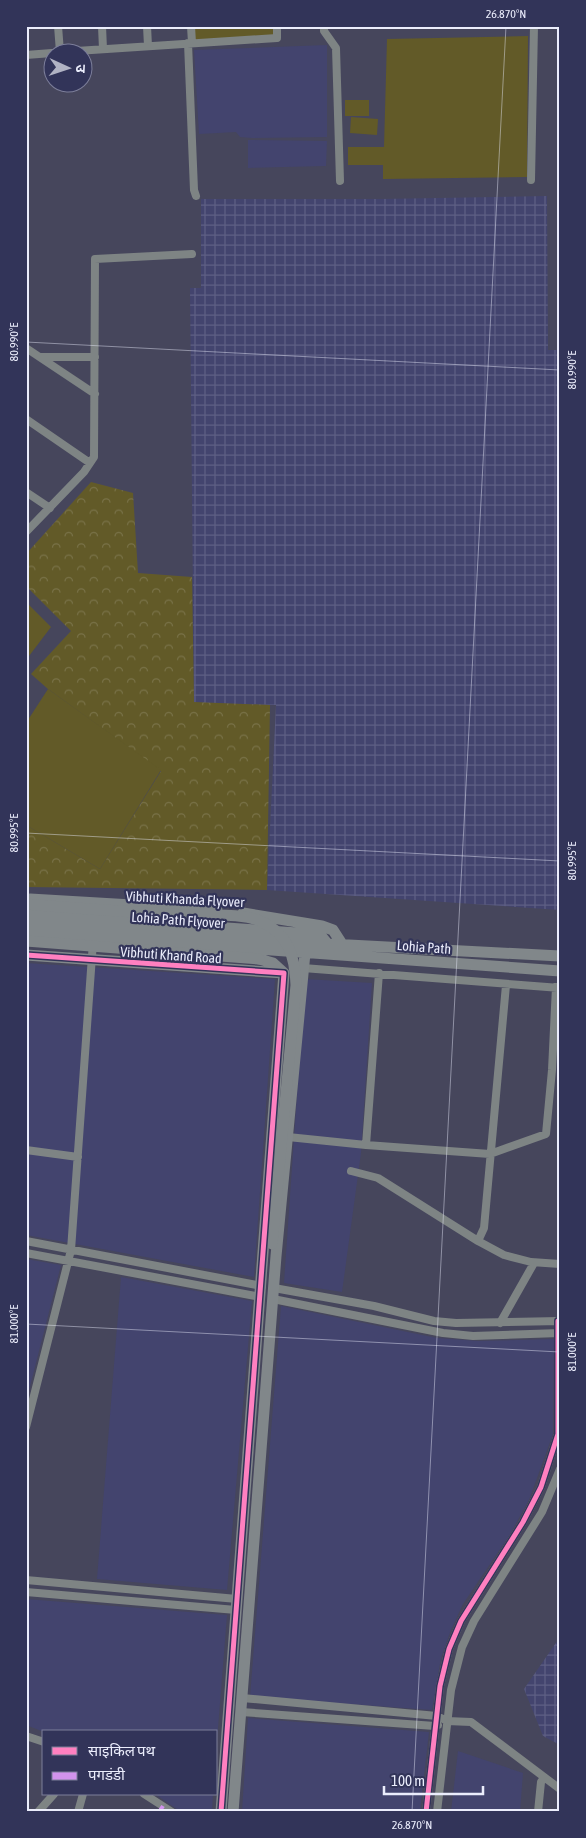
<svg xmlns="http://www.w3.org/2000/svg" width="586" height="1838" font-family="'Asap Condensed','Noto Sans Devanagari',sans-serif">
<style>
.built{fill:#43446e}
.industrial{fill:url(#industrial-grid)}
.forest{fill:url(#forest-crowns)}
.green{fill:#625a28}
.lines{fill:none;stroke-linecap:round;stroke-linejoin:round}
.street{stroke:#7e8484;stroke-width:8}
.secondary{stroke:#81878a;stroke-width:11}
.secondary-bridge{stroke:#81878a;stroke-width:11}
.quiet{stroke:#d193ec;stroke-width:4;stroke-dasharray:8 4;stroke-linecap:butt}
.cycleway-casing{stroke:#323459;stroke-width:8}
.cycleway{stroke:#ff80c0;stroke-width:5}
.ticks{fill:none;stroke:#ebedfc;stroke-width:1;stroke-opacity:0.45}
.labels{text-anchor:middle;stroke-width:4.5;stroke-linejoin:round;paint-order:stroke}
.street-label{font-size:14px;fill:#ebedfc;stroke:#323459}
.neatline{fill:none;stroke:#ebedfc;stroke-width:2}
.ticks-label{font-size:12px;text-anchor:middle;fill:#ebedfc}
</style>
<defs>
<pattern id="industrial-grid" width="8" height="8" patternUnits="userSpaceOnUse" patternTransform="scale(1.25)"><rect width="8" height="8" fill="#43446e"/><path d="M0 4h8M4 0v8" fill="none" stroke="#5e5f84"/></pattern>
<pattern id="forest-crowns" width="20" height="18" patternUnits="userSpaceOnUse" patternTransform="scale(1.25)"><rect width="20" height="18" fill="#625a28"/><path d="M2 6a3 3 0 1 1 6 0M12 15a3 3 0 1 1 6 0" fill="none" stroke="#797248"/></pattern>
</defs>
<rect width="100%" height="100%" fill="#46465c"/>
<path class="built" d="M327 45V137L252 138 240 137 236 132 199 134 194 50Z
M248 140 327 141 326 166 248 168Z
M26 963 275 979 254 1277 26 1235Z
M305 979 372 983 361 1153 342 1292 284 1283Z
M26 1259 61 1265 26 1402Z
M121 1277 252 1301 227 1590 97 1579Z
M281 1306 437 1338 478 1341 554 1339 553 1434 529 1500 509 1536 463 1604 451 1630 441 1658 432 1710 250 1697Z
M26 1599 227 1615 216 1753V1732H44L26 1725Z
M248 1718 429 1732 420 1812H242Z
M458 1751 523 1773 520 1812H451Z
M155 1794H213L212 1812H181Z"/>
<path class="industrial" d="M547 196 548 350H560V910L267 890 276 705 194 703 190 288H201V199H382Z
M560 1637V1745L543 1736 524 1689Z"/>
<path class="forest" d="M91 482 133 493 138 573 192 577 194 702 270 705 267 890 26 887V825L100 869 161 771 48 689 31 674 71 631 26 586V554Z"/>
<path class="green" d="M191 26H277V38L192 43Z
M528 36 527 177 383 179V165H348V147H384L387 39Z
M345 100H369V116H345Z
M351 117 378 119 377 135 350 133Z
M26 602 51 627 26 660Z
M48 689 161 770 100 869 26 825V723Z"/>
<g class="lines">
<path class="street" d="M58 26 60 52
M102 26 103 49
M147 26 148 46
M191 26 192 43
M324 26V31L336 48 340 181
M188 43 194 190 196 196
M61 52 277 38V26
M26 55 52 53
M531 180 534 26
M26 348 95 394
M40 357H95
M26 419 90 463
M26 492 50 508
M26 532 84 472 94 457 95 259 192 254
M303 968 560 988
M288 1137 366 1145 490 1154 546 1134 552 1070 556 987
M366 1145 379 973
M26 1150 78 1157
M351 1171 378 1178 478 1241 504 1255 531 1262 560 1264
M26 1241 262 1286
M478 1241 484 1228 506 985
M26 1253 261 1297
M274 1288 374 1306 434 1321 456 1323 560 1321
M273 1299 443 1333 473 1336 560 1333
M500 1323 534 1263
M26 1427 71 1250 93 942
M26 1580 237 1599
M26 1592 236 1610
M242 1698 437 1716 447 1721 471 1722 560 1789
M241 1712 435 1726 438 1725
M26 1736 44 1742
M144 1794 172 1812
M38 1812 54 1794
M78 1812 83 1794
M426 1812 440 1686 449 1649 461 1621 523 1522 541 1487 558 1434V1321
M437 1812 451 1690 462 1647 474 1621 542 1512 560 1469
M538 1812 541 1782 544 1778"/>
<path class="secondary" d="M30 899 217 910
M243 913 322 926 333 930 342 944
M26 914 312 934 322 937 326 942
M26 924 292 942 560 956
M26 932 560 971
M26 955 284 973
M259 959 273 963 284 973
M221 1812 284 973
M233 1812 276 1256 305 953"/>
<path class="secondary-bridge" d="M26 904C79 909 133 912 186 915 209 916 242 912 262 922 289 935 295 957 296 985L272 1244
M26 941 259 959"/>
<path class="quiet" d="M159 1812 163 1806"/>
<defs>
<path id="cycleway" d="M26 955 284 973 221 1812
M426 1812 440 1686 449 1649 461 1621 523 1522 541 1487 558 1434V1321"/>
</defs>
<use href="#cycleway" class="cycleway-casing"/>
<use href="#cycleway" class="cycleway"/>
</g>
<path class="ticks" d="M26 342 560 370M26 833 560 861M26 1324 560 1352M412 1812 506 26"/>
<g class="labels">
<g class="street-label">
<text transform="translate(185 899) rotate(3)" y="5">Vibhuti Khanda Flyover</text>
<text transform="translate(178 920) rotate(4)" y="5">Lohia Path Flyover</text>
<text transform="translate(424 947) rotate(4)" y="5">Lohia Path</text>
<text transform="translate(171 955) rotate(4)" y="5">Vibhuti Khand Road</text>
</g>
</g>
<rect width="586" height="1838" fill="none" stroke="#323459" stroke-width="55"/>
<rect x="42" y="1730" width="175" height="65" fill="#323459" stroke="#7c7e9a"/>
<rect x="52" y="1747" width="25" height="8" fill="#ff80c0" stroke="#7c7e9a"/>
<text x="88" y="1756" font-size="15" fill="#ebedfc">साइकिल पथ</text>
<rect x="52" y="1772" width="25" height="8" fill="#d193ec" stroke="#7c7e9a"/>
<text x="88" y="1780" font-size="15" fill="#ebedfc">पगडंडी</text>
<g transform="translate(68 68) rotate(93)"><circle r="24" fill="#323459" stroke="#7c7e9a"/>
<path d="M0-4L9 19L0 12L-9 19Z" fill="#b1b3c4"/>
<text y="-8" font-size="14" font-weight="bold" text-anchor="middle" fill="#ebedfc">उ</text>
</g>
<path d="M384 1786v8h99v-8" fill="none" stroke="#ebedfc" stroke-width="2.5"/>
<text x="391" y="1786" font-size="15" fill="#ebedfc" stroke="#323459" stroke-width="4" paint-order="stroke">100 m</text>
<rect x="28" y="28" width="530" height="1782" class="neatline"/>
<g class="ticks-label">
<text x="506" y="18">26.870°N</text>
<text transform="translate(14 342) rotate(-90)" y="4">80.990°E</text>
<text transform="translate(572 370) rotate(-90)" y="4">80.990°E</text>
<text transform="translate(14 833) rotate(-90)" y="4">80.995°E</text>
<text transform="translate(572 861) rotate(-90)" y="4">80.995°E</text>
<text transform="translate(14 1324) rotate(-90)" y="4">81.000°E</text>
<text transform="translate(572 1352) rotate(-90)" y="4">81.000°E</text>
<text x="412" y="1829">26.870°N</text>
</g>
</svg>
